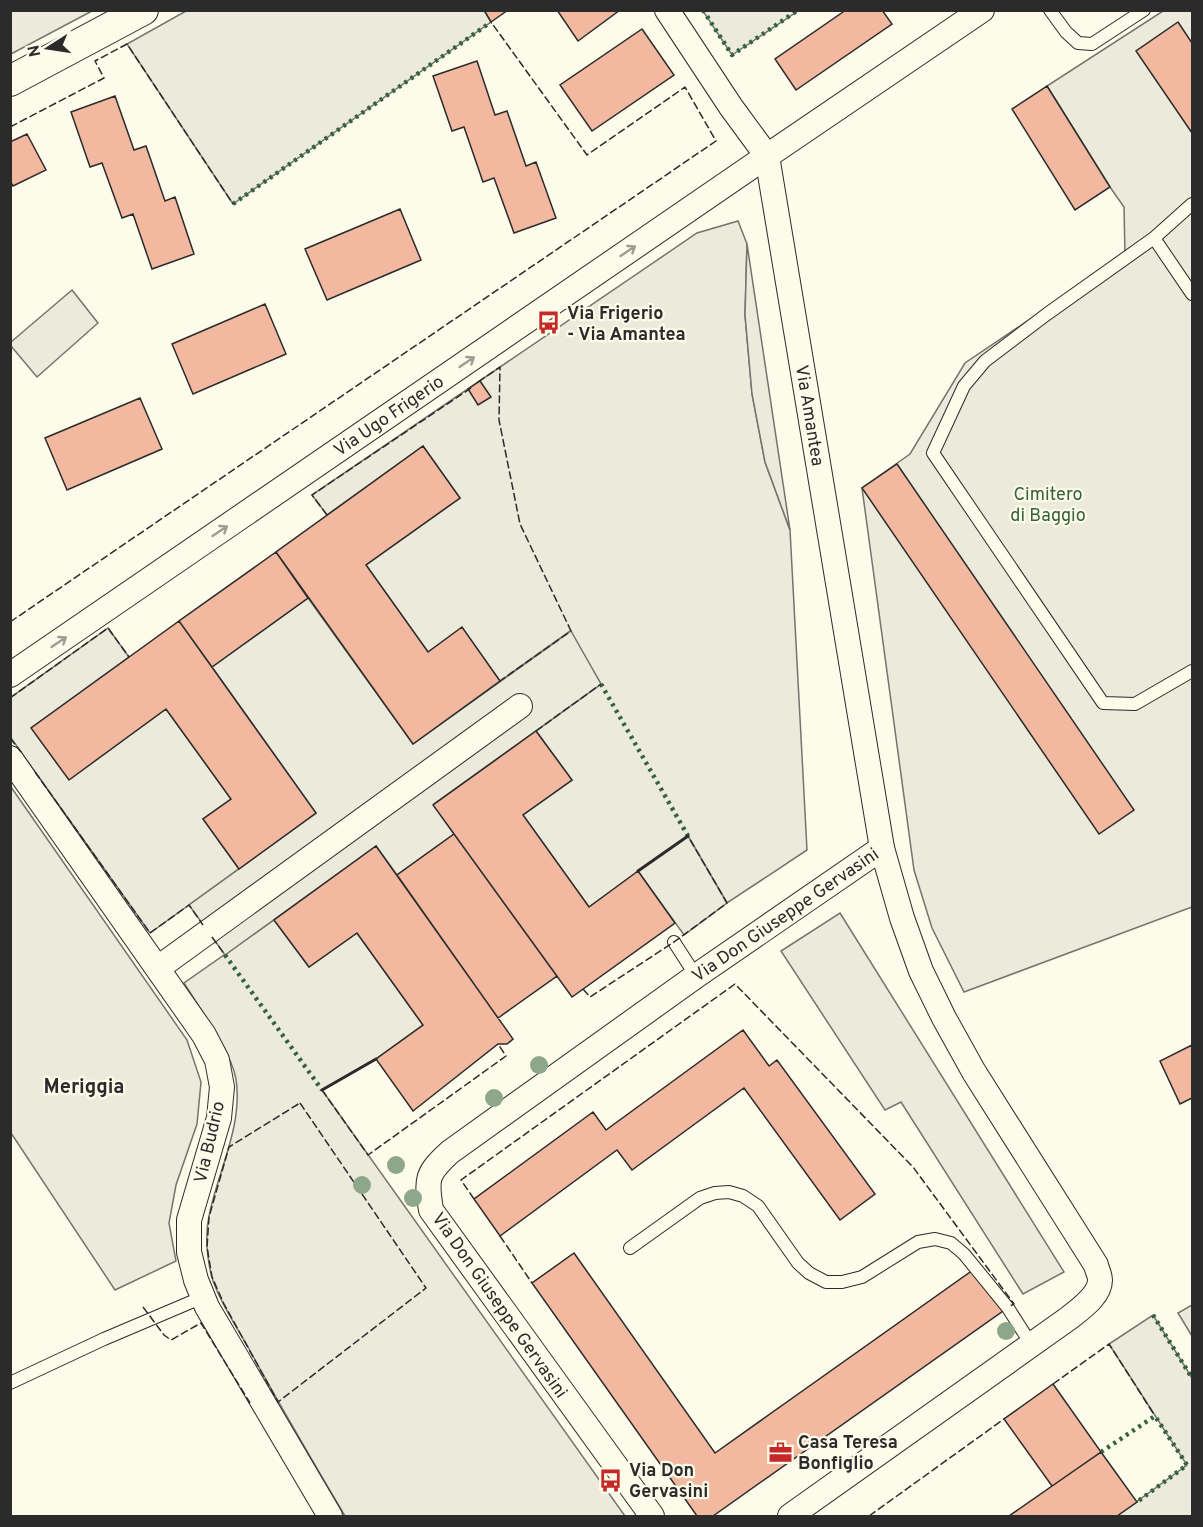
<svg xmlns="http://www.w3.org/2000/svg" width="1203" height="1527" font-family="Overpass,sans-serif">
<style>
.green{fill:#ecebdb;stroke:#74746e;stroke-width:1.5}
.parking{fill:#eceadb;stroke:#74746e;stroke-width:1.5}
.building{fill:#f2b8a0;stroke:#2b2b2b;stroke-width:1.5}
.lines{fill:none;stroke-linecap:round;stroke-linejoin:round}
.service-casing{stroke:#2b2b2b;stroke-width:14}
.minor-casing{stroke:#2b2b2b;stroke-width:26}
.tertiary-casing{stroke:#2b2b2b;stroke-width:32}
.service{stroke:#fdfbea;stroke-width:12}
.minor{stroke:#fdfbea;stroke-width:24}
.tertiary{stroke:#fdfbea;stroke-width:30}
.hedge{stroke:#34623c;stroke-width:4.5;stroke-dasharray:3 4.5;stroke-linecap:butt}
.fence{stroke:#2b2b2b;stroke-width:1.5;stroke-dasharray:8 3;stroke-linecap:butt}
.wall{stroke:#2b2b2b;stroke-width:3}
.tree{fill:#8ea78a}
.oneway{stroke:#9e9d94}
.labels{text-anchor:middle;stroke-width:4.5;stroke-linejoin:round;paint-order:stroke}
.poi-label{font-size:18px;font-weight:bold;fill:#2b2b2b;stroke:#fdfbea;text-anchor:start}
.street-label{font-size:18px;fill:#2b2b2b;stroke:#fdfbea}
.park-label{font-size:18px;fill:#34623c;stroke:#fdfbea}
.neighbourhood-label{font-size:20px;font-weight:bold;fill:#2b2b2b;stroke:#fdfbea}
</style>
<rect width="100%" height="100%" fill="#fdfbea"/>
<path class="green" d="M11 10H92V11L11 54Z
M484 10 491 22 233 204 127 44 186 11Z
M703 11H798L732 55Z
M1163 11H1192V907L964 992 932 928 914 870 862 488 910 454 965 363 1125 255 1124 207 1110 187 1047 86Z
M738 221 747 244 745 315 752 394 765 462 790 530 807 850 727 903 688 836 589 907 523 815 572 780 536 731 601 684 570 631 500 681 462 628 428 652 366 565 460 498 423 446 327 515 312 495 697 233Z
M72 290 98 323 37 377 11 346V342Z
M108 628 129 657 32 728 69 779 166 709 231 799 203 819 239 869 150 933 11 738 10 698Z
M11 787 187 1040 201 1082 197 1124 176 1185 169 1223 176 1261 115 1290 11 1133Z
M274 920 309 967 357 933 423 1025 376 1059 322 1090 625 1516H345C312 1460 279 1404 248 1347 236 1326 217 1297 211 1274 207 1256 205 1235 209 1216 218 1170 243 1127 236 1079 231 1051 200 1009 184 983Z
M1192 1305V1336L1178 1313Z
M1153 1315 1192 1378V1516H1117L1187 1465 1109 1344Z"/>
<path class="parking" d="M747 244 790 530 765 462 752 394 745 315Z
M308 598 413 744 571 631 601 684 434 804 454 834 397 875 376 846 225 955 189 905 316 813 212 667Z
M688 836 727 903 684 935 638 871Z
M840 913 1064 1272 1023 1294 901 1102 885 1110 781 951Z"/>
<path class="building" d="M484 10H508L491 22Z
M557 10H620L578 41Z
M846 10H882L892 24 796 90 775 59Z
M1178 22 1192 43V133L1136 51Z
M642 29 674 75 592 131 560 85Z
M477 61 495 115 507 111 526 166 536 162 556 218 514 233 494 178 483 182 464 127 452 131 433 76Z
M1047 86 1110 187 1075 210 1012 109Z
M115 96 134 150 146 146 165 201 175 197 194 254 152 269 133 214 122 218 102 163 90 167 71 112Z
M27 134 46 170 13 186 10 181V142Z
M400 209 421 260 327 300 305 249Z
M265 304 286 354 193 394 172 344Z
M480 381 491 397 478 405 468 389Z
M140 398 162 449 67 490 45 438Z
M423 446 460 498 366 565 428 652 462 627 500 681 413 744 276 552Z
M897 464 1134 810 1099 834 862 488Z
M276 552 308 598 212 667 179 621Z
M179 621 316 813 239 869 203 819 231 799 166 709 69 780 31 728Z
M536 731 572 780 523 815 589 907 638 871 675 923 572 997 433 805Z
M454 834 557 976 498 1018 397 875Z
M376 846 513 1039 507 1044H498L413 1111 376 1059 423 1025 357 933 309 967 274 920Z
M743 1030 769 1066 777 1060 875 1194 840 1220 744 1088 632 1170 617 1150 500 1236 474 1199 593 1112 606 1130Z
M1192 1045V1098L1180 1104 1160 1061Z
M574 1253 715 1453 973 1270 1003 1311 713 1516H697L532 1283Z
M1053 1384 1101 1452 1052 1486 1004 1419Z
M1101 1452 1137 1502 1117 1516H1009Z"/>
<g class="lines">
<defs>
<path id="service" d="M1050 10 1066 32 1078 43 1092 44 1144 10
M1192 204 1154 238 1047 314 985 361 964 386 933 453 1103 703 1135 704 1192 671
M1154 238 1192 294
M674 942 696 976
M630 1248 700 1198 715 1193 729 1192 743 1196 758 1206 798 1263 809 1273 826 1282H842L862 1277 918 1242 935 1239 951 1243 964 1254 1008 1308 1031 1344
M10 1383 104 1339 203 1297"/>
<g id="minor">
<path id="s1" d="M667 10 731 107 767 156 882 848 902 918 921 971 944 1018 974 1072 1096 1265C1097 1270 1100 1275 1100 1280 1100 1296 1080 1309 1069 1318L790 1516"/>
<path id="s2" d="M10 675 767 156 982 10"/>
<path d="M10 758 204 1035 217 1060 222 1087 219 1118 189 1220V1252L196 1280 207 1307 330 1516"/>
<path d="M158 968 520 706"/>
<path id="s3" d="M652 1516 431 1210C426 1179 426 1174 450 1152L696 976 882 848"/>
</g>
<path id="tertiary" d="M10 81 143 10"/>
</defs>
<use href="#service" class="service-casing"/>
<use href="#minor" class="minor-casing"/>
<use href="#tertiary" class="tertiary-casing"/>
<use href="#service" class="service"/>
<use href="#minor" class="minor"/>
<use href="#tertiary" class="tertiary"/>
<path class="hedge" d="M703 10 732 55 798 10
M233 204 491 22
M601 684 688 836
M225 955 322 1090
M1153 1315 1192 1378
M1101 1452 1155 1416 1187 1465 1137 1502"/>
<path class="fence" d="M10 127 104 78 95 61 127 44 233 204
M478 382 500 367 499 420 520 524 571 631 500 681
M327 515 312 495 471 388
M10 622 716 141 685 87 587 155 491 22
M10 698 108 628 129 657
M536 731 601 684
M10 738 21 752
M35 772 150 933 189 905 203 925
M212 937 225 955
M583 989 590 997 674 942 727 903 688 836
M322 1090 368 1155 506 1056 498 1044
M300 1103 426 1288 278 1402 224 1304 212 1277 207 1247 209 1217 229 1147Z
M474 1199 461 1180 735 984 913 1167 1014 1304 1010 1306
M500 1236 532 1283
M143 1307 164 1335 171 1340 201 1323 250 1403
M1053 1384 1109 1344 1155 1416
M869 1516 1004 1419"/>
<path class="wall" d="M638 871 688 836
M322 1090 376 1059"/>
</g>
<g class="tree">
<circle cx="539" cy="1065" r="9"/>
<circle cx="494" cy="1098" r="9"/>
<circle cx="396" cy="1165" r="9"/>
<circle cx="362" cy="1185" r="9"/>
<circle cx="413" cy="1198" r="9"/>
<circle cx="1006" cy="1331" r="9"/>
</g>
<defs><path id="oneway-shaft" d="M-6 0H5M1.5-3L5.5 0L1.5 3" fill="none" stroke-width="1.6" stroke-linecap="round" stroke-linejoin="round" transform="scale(1.5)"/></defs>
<g class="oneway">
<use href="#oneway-shaft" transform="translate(628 251) rotate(-34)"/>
<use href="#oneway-shaft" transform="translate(467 362) rotate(-34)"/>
<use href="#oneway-shaft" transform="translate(220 531) rotate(-34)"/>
<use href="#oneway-shaft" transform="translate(59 642) rotate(-34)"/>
</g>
<defs>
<symbol id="bus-bare" viewBox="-9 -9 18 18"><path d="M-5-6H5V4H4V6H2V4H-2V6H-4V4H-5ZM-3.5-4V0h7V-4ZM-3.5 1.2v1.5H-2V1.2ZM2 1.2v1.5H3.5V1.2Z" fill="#c62828" stroke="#fdfbea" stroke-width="2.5" paint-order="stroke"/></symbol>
<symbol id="office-bare" viewBox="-9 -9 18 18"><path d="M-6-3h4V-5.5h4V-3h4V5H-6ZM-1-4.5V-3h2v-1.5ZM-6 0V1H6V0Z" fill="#c62828" stroke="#fdfbea" stroke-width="2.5" paint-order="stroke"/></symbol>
</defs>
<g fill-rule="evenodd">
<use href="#bus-bare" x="532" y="306" width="33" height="33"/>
<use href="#office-bare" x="764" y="1436" width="33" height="33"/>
<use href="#bus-bare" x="594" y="1464" width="33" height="33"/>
</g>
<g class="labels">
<g class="poi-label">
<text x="567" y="319">Via Frigerio<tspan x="567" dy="21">- Via Amantea</tspan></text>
<text x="798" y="1448">Casa Teresa<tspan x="798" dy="21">Bonfiglio</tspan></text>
<text x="629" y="1476">Via Don<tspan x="629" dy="21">Gervasini</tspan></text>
</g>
<g class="street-label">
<text dy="6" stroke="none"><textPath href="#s2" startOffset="459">Via Ugo Frigerio</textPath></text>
<text dy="6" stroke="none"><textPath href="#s1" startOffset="440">Via Amantea</textPath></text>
<text dy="6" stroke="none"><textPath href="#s3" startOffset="854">Via Don Giuseppe Gervasini</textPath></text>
<text transform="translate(209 1142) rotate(-77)" y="6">Via Budrio</text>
<text transform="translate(500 1305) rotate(55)" y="6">Via Don Giuseppe Gervasini</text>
</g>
<g class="park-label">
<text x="1048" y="500">Cimitero<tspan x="1048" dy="21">di Baggio</tspan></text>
</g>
<g class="neighbourhood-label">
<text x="84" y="1093">Meriggia</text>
</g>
</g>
<rect width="1203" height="1527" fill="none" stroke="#2b2b2b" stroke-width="24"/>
<g transform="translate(48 48) rotate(258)" stroke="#fdfbea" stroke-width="4.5" paint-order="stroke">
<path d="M0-4.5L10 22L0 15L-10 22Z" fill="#2b2b2b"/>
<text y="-9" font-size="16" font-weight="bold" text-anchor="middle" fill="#2b2b2b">N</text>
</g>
</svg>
